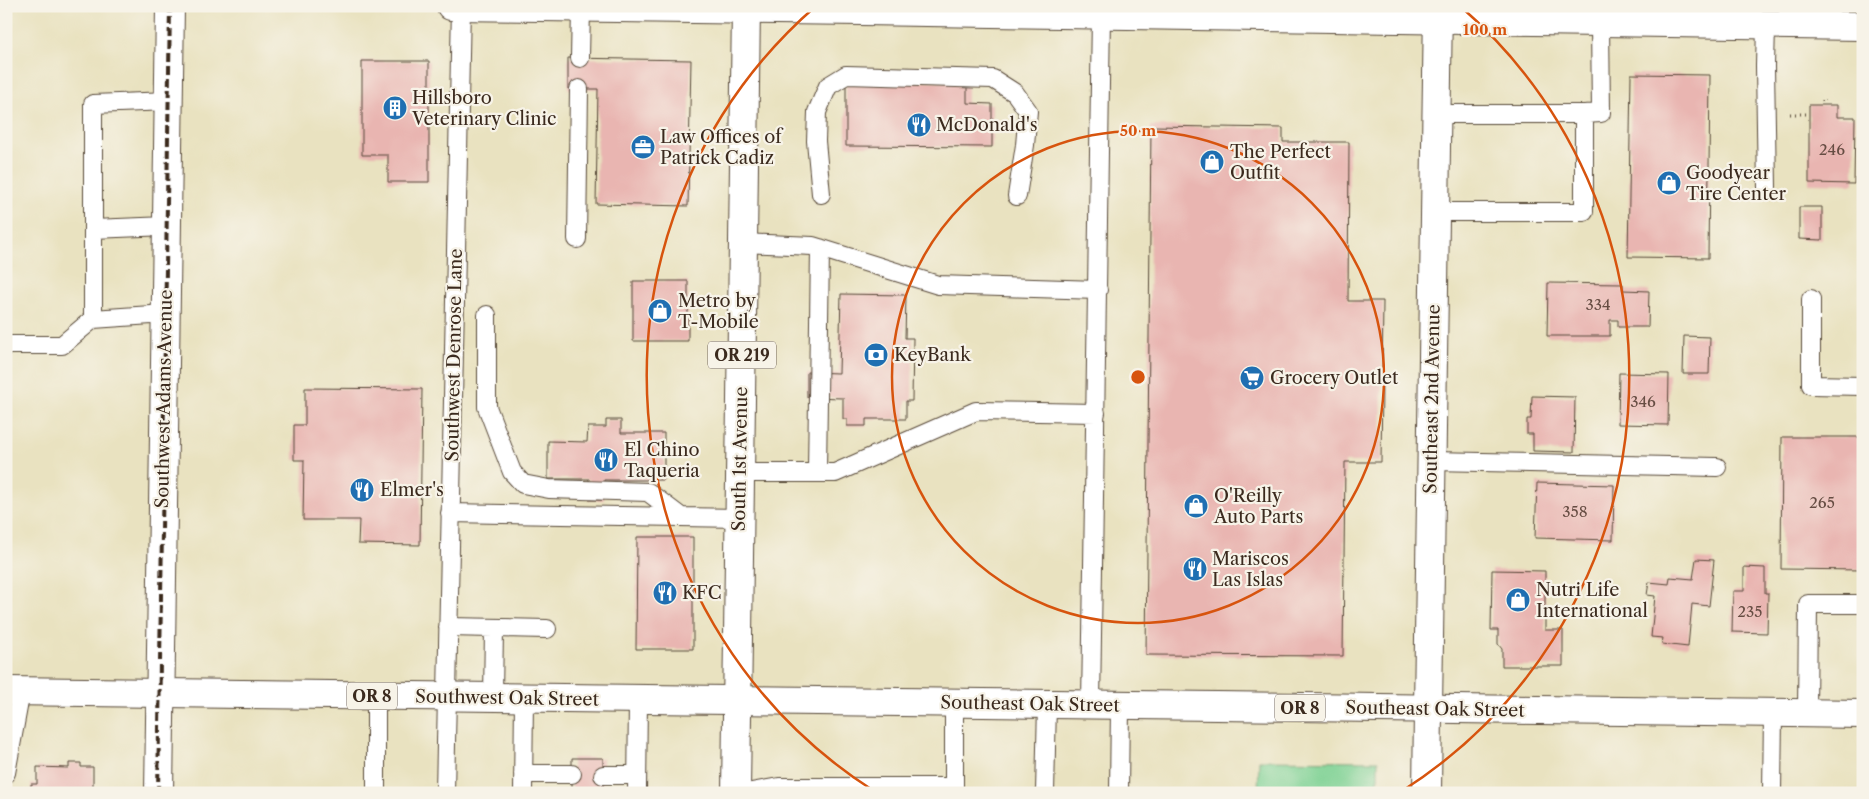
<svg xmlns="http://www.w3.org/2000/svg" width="1869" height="799" font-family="'Libre Caslon Text',serif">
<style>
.green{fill:#7fd294;stroke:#5d7e59}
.building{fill:#e9b5b1}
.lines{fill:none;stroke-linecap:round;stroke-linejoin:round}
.lane-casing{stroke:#554636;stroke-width:20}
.street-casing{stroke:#554636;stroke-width:30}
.secondary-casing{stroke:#554636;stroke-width:30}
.primary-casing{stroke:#554636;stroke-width:30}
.highway-casing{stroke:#554636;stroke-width:30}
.path{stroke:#554636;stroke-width:3;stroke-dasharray:1 4;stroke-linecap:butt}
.lane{stroke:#fff;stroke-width:18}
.street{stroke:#fff;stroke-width:28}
.secondary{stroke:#fff;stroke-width:28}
.primary{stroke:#fff;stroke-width:28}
.highway{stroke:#fff;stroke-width:28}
.rail{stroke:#3b2a1e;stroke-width:4;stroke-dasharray:8 4;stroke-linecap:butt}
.ring{fill:none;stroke:#d7540e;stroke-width:2.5}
.labels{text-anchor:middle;stroke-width:4.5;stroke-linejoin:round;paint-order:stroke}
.number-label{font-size:15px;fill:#664d43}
.shield{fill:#f7f3e8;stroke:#73665b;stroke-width:1}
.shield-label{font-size:16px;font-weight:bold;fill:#3b2a1e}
.poi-label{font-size:18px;fill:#3b2a1e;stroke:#f7f3e8;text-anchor:start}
.street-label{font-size:18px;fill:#3b2a1e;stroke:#f7f3e8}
.centre{fill:#d7540e;stroke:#f7f3e8;stroke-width:2.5}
.ring-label{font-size:15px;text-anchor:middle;font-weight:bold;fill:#d7540e;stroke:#f7f3e8;stroke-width:4.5;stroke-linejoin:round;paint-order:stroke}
</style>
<rect width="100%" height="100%" fill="#f7f3e8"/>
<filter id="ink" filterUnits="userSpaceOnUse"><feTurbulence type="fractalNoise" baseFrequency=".02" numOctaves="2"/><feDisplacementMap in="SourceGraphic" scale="10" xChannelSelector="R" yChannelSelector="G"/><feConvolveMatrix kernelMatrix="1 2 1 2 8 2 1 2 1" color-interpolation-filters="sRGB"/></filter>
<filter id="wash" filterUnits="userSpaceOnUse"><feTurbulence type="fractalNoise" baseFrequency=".0096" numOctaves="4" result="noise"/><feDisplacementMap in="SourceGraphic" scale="20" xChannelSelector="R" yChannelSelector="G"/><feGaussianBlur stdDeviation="1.12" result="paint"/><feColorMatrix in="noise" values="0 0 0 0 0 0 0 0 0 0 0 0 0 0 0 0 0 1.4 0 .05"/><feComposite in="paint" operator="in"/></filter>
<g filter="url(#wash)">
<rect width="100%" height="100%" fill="#e9e2c0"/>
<path class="green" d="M1259 760 1378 761V793H1258Z"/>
<g id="blocks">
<path class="building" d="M568 58 691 60 688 206 596 204 598 89H568Z
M362 61H429V182H388V155H362Z
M1631 74 1710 75 1708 258 1628 257Z
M846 81 967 82V103L992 104V147L846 146Z
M1809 105H1837V117H1855L1854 184 1809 183Z
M1151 126 1283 128V142H1349L1348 301H1383L1381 462H1345L1343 656 1146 655Z
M1799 207H1822V240L1799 239Z
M633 281H688V341H633Z
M1548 283 1623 284V290L1649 291 1648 327H1618V320H1610V336H1547Z
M841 294 906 295 905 338H913L912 401H906V419H866V426H847V419H843V398L807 397V372L839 373Z
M1684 336 1710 337 1709 374H1683Z
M1619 373 1669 374 1668 425 1618 424Z
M305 388 422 389 420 545 358 544 359 520H303L304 460H294V425H305Z
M1532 396 1575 397 1574 452 1533 451V434H1527V419H1531Z
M606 420H621V433H664V480H604V500H589V479H548V441L587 442 588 427H606Z
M1782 437H1863V570L1781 569Z
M1537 483 1614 485 1613 540 1535 538Z
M637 537H693V649H636Z
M1696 559 1714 560 1709 606 1692 604 1688 647 1662 644 1663 638 1651 637 1655 596 1647 595 1649 582 1669 584 1670 577 1693 579Z
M1744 567 1765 568V593H1768L1767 633 1732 632 1733 591H1744Z
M1492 570 1545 571V630H1563V666H1502V649L1498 644V630H1491Z
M572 758H603V793H572Z
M69 763H81V767H93V793H31V784H37V767L69 768Z"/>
</g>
</g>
<g filter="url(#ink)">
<use href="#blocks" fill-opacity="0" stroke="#554636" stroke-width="1"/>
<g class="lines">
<defs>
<path id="lane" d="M1766 25 1765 66 1767 188
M580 58 581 8
M1584 114 1601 113 1600 23
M821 194 816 141 817 112 828 86 846 75 993 79 1015 93 1028 111 1025 145 1017 196
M1435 212H1584V114H1437
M93 229 167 226
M577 239 579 89
M743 243 813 246 938 285 1098 290
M1811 299V385L1863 386
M487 315V407L512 472 523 484 549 489 648 492 681 517
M93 319V104L169 101
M6 345H62L93 319 166 314
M1431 461 1717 467
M740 473H835L976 411 1096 413
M817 473 820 248
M450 513 740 518
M448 627 547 629
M493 697 494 628
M1091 705 1101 14
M1807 713 1808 604H1863
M6 773 21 691
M523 774H572
M603 775H637
M376 793V696
M445 793 461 6
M523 793 524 698
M637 793 638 700
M746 793 779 787H954V703
M1045 793 1047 704
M1119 793 1120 705
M1772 793 1773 713"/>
<path id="street" d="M159 793 170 6
M1427 793 1428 709"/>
<path id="secondary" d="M1428 709 1438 6"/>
<path id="primary" d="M736 793 746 6"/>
<path id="highway" d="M451 6 862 11 1863 26
M6 691 1863 714"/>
</defs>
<use href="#lane" class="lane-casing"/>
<use href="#street" class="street-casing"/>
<use href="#secondary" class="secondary-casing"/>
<use href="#primary" class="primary-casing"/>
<use href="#highway" class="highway-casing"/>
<path class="path" d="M1823 100V105
M1790 114H1809"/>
<use href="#lane" class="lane"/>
<use href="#street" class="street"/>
<use href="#secondary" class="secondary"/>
<use href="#primary" class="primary"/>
<use href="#highway" class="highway"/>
<path class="rail" d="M158 793 170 6"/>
</g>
</g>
<g class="ring">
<circle cx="1138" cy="377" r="246"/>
<path d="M874 791A491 491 0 0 1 816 6M1460 6A491 491 0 0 1 1402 791"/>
</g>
<defs>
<symbol id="building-disc" viewBox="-11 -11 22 22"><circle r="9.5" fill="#1f6fb2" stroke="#f7f3e8"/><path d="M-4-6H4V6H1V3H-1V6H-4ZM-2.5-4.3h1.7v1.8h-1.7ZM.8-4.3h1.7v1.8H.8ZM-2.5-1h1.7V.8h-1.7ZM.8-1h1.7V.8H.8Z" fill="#fff"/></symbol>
<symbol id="restaurant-disc" viewBox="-11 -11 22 22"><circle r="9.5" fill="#1f6fb2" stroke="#f7f3e8"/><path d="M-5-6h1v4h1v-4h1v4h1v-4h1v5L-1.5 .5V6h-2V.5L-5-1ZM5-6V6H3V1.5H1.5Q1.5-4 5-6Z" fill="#fff"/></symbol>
<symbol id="office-disc" viewBox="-11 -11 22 22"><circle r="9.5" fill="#1f6fb2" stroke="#f7f3e8"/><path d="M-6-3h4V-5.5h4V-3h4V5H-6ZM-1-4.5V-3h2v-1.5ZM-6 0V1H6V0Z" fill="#fff"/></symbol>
<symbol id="shop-disc" viewBox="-11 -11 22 22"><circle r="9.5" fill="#1f6fb2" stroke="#f7f3e8"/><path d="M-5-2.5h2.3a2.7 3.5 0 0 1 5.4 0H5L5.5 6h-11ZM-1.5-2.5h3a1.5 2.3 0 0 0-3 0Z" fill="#fff"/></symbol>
<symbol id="bank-disc" viewBox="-11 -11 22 22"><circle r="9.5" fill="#1f6fb2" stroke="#f7f3e8"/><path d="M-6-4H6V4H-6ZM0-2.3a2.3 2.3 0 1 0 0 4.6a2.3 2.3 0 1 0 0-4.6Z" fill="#fff"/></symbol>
<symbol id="supermarket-disc" viewBox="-11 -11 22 22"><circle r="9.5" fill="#1f6fb2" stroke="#f7f3e8"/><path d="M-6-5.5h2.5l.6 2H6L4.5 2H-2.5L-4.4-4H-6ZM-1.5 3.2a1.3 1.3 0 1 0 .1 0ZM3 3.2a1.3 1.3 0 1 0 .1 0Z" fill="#fff"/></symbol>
</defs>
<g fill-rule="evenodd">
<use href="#building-disc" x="381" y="94" width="28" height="28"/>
<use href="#restaurant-disc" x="905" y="111" width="28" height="28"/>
<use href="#office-disc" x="629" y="133" width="28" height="28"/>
<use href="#shop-disc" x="1198" y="148" width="28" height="28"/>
<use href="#shop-disc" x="1655" y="169" width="28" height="28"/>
<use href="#shop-disc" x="646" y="297" width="28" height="28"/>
<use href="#bank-disc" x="862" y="341" width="28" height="28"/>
<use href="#supermarket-disc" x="1238" y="364" width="28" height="28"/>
<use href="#restaurant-disc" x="592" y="446" width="28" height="28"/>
<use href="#restaurant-disc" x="348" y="476" width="28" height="28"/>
<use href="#shop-disc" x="1182" y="492" width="28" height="28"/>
<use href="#restaurant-disc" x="1181" y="555" width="28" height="28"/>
<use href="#restaurant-disc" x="651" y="579" width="28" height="28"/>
<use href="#shop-disc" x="1504" y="586" width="28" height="28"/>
</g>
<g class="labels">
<g class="number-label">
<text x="1832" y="155">246</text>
<text x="1598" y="310">334</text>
<text x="1643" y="407">346</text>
<text x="1822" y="508">265</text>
<text x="1575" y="517">358</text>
<text x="1750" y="617">235</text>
</g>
<g class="shield">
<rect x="708" y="341.5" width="68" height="27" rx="4"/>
<rect x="347" y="682.5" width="50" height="27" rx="4"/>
<rect x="1275" y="694.5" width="50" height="27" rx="4"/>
</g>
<g class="shield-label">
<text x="742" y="361">OR 219</text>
<text x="372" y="702">OR 8</text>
<text x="1300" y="714">OR 8</text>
</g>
<g class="poi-label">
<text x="412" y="104">Hillsboro<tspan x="412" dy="21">Veterinary Clinic</tspan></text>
<text x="936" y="131">McDonald's</text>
<text x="660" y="143">Law Offices of<tspan x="660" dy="21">Patrick Cadiz</tspan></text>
<text x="1230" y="158">The Perfect<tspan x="1230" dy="21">Outfit</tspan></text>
<text x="1686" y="179">Goodyear<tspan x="1686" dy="21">Tire Center</tspan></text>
<text x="678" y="307">Metro by<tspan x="678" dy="21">T-Mobile</tspan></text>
<text x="894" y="361">KeyBank</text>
<text x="1270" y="384">Grocery Outlet</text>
<text x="624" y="456">El Chino<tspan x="624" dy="21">Taqueria</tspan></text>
<text x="380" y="496">Elmer's</text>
<text x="1214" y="502">O'Reilly<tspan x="1214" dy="21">Auto Parts</tspan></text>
<text x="1212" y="565">Mariscos<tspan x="1212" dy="21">Las Islas</tspan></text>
<text x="1536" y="596">Nutri Life<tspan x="1536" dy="21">International</tspan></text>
<text x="682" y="599">KFC</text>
</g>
<g class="street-label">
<text transform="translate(454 355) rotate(-89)" y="6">Southwest Denrose Lane</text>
<text transform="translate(164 399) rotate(-89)" y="6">Southwest Adams Avenue</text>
<text transform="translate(1432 399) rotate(-89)" y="6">Southeast 2nd Avenue</text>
<text transform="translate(740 459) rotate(-89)" y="6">South 1st Avenue</text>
<text transform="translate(507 698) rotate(1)" y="6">Southwest Oak Street</text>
<text transform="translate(1030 704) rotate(1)" y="6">Southeast Oak Street</text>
<text transform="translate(1435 709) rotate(1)" y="6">Southeast Oak Street</text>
</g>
</g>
<circle cx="1138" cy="377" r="8" class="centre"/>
<g class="ring-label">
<text x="1485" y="35">100 m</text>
<text x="1138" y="136">50 m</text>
</g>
<rect width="1869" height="799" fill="none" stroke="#f7f3e8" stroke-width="25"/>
</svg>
